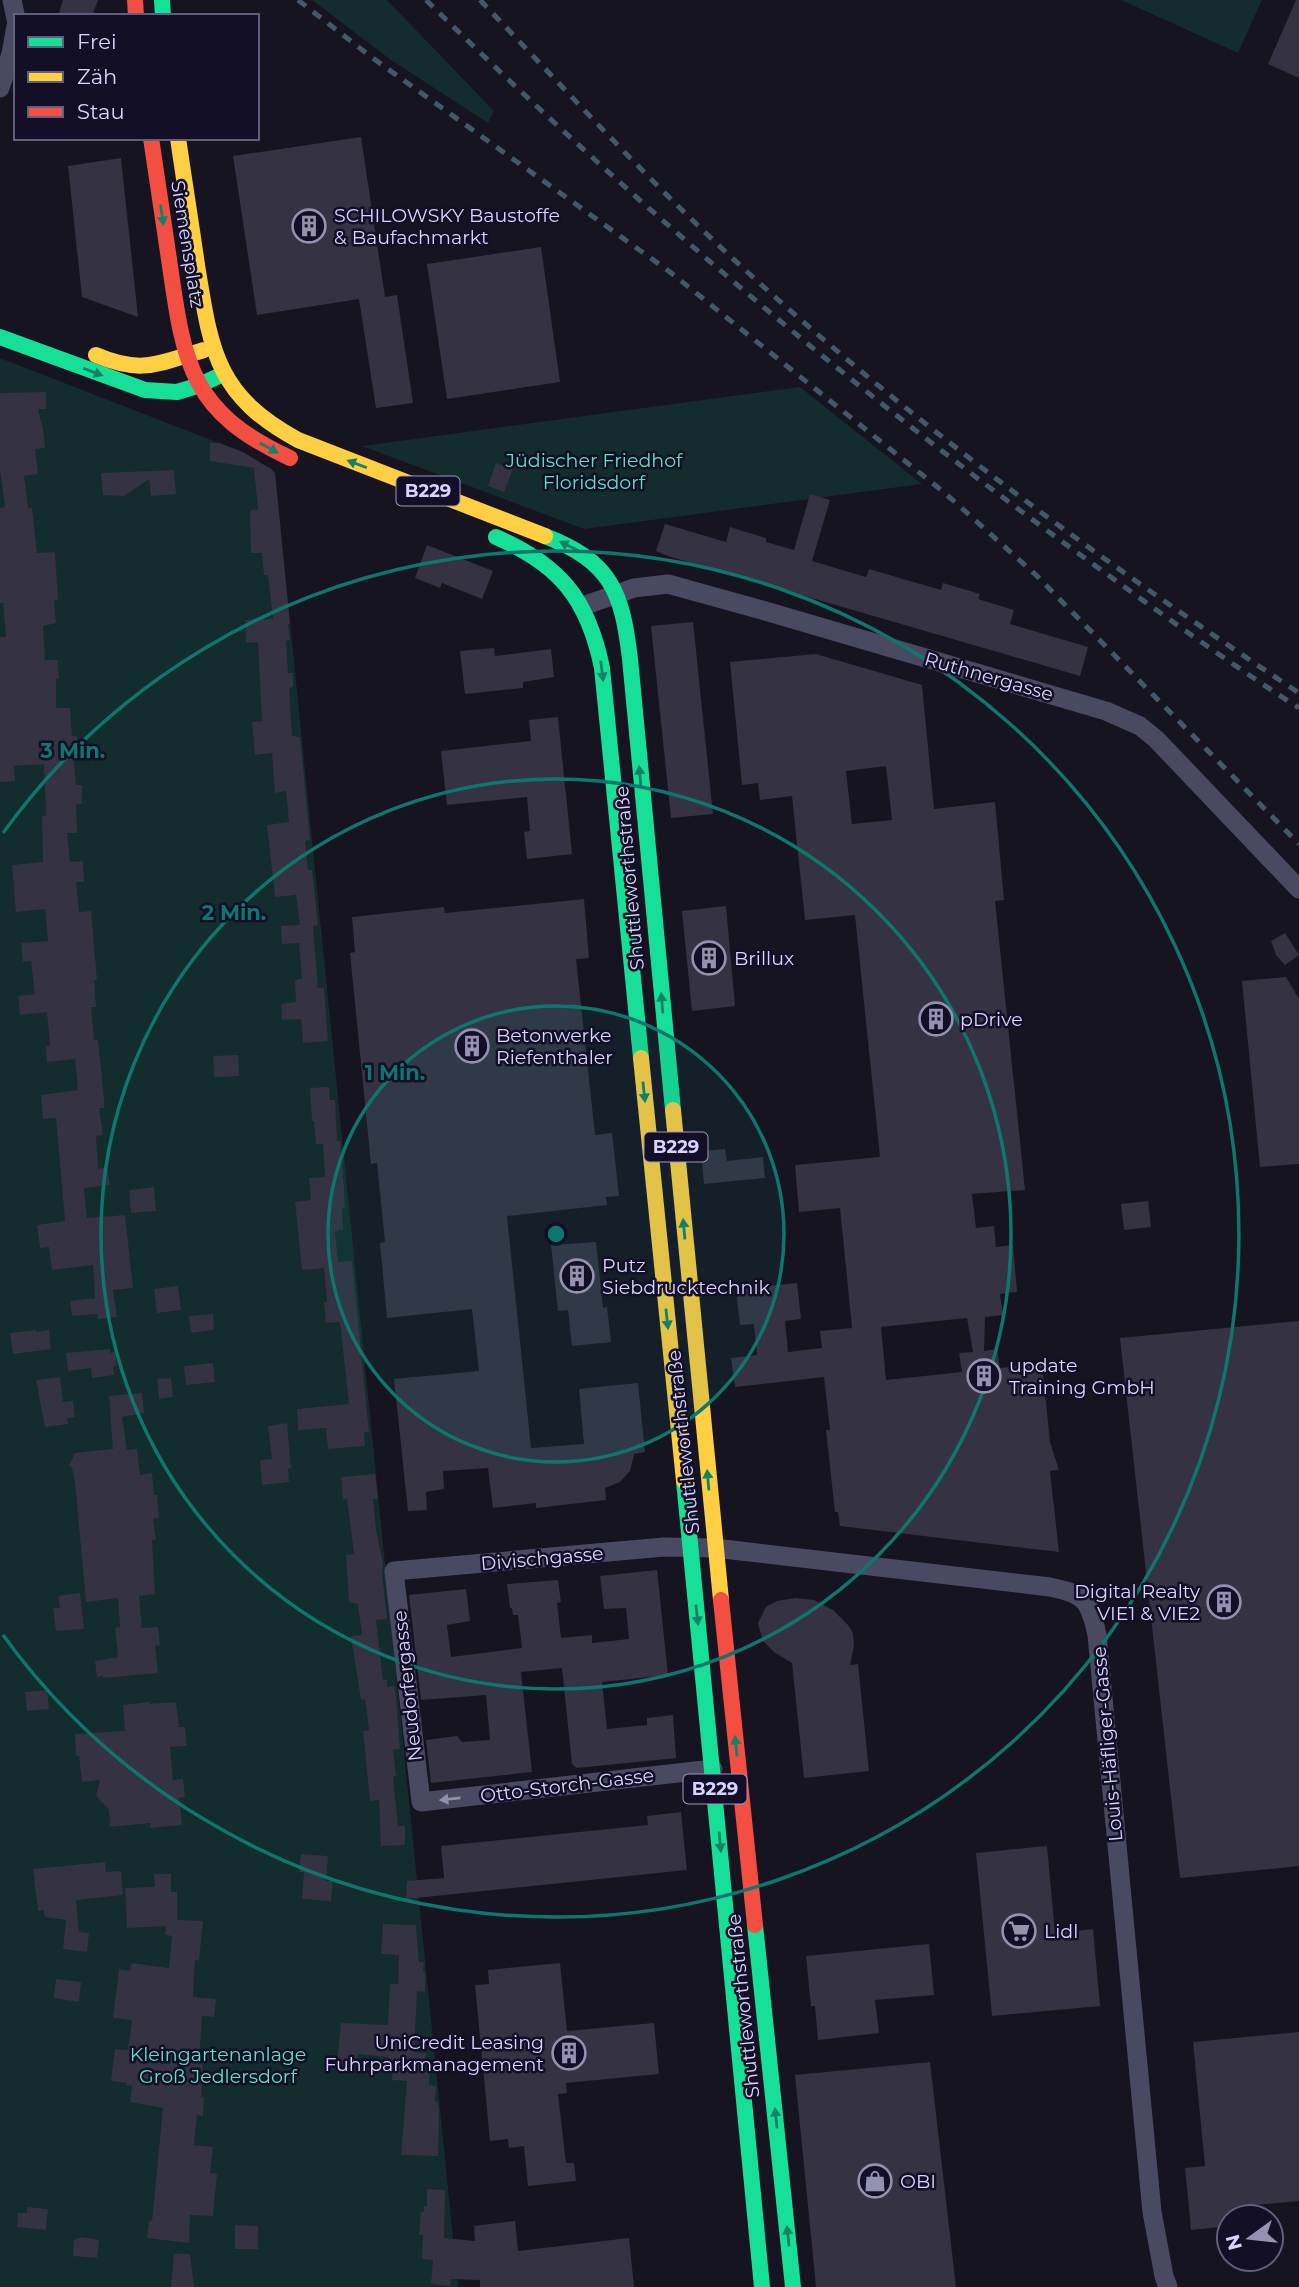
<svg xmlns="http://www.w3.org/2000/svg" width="1299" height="2287" font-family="Montserrat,sans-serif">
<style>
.green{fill:#132c2d}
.building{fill:#343243;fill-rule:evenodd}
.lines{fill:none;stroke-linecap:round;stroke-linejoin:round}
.street{stroke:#4a4962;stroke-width:19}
.fast{stroke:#16e098;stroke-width:16}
.slow{stroke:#ffcf43;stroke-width:16}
.jam{stroke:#f24e42;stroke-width:16}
.rail{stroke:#43596b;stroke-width:5;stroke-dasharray:10 9;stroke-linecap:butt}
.oneway{fill:#158265}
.oneway2{fill:#928eb0}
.ring{fill:none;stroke:#0f766e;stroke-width:3.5}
.labels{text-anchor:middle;stroke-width:5;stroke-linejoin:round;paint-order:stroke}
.shield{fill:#130f26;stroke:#9e99be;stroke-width:2}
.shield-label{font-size:18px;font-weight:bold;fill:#d9d4ff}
.poi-label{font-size:19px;fill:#d9d4ff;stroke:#130f26;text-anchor:start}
.street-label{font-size:19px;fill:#d9d4ff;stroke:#130f26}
.park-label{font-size:19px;fill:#5fe0c0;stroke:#130f26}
.centre{fill:#0f766e;stroke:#130f26;stroke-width:3.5}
.ring-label{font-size:21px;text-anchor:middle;font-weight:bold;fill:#0f766e;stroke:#130f26;stroke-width:5;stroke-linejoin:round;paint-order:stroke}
</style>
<rect width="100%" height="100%" fill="#161421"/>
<path class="green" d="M312 0H387L494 111 488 123 391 60Z
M1121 0H1262L1238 53Z
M0 358 242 452 275 473 458 2287H0Z
M800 387 922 484 584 529 362 446Z"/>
<path class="building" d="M63 0H98L92 16H58Z
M1296 0H1299V78L1268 64Z
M361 137 385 297 397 295 413 403 376 408 359 299 257 315 233 156Z
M121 158 138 317 82 297 68 166Z
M541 247 560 382 447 399 427 264Z
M46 392V409H38L43 428 45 448 35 449 38 474 24 476 28 508H32L37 553 55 552 58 600H54L56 623 43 626 45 660H58L59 679H56V708H70L72 736H77L78 751 73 752 76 785H82V804H76L77 833H67L70 862 83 861 84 882H76L79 912 91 911 97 980H94L96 1007H91L94 1040H98L99 1049 104 1099V1108H99L103 1135 96 1136 98 1169 107 1167 110 1185 84 1188 87 1218 125 1215 133 1288 113 1290 117 1317 98 1319 97 1314 72 1316 70 1301 95 1298 93 1265 52 1270 49 1247 40 1248 37 1225 65 1221 56 1118 43 1119 41 1095 78 1090 75 1059 47 1062 46 1046H50L47 1012 20 1015 18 996 35 994 31 961 23 962 21 943 48 941 45 909 16 912 12 865 43 862 42 816 46 815 44 764 14 766 15 781 0 782V637H6L3 603H0V508L5 507 0 469V393Z
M210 443H219L243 452 271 469 275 473 290 624H288L290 640 286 641 288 673H293V687L289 688 292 736 300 737 310 840 305 841 308 870H312L318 925 313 926 318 988H324L328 1041 303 1043 301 1019 282 1020 281 1004 296 1002 295 980 302 979 299 943 282 944 281 926 300 925 296 895 275 897 267 825 289 822 286 791 275 793 272 753 255 755 252 722 262 721 258 642 246 643 245 620 273 619 268 575H264L262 553H251L250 510H258L254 468 210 461Z
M496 463 513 469 504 492 488 486Z
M174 470 176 494 151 496 149 479 124 496 103 495 101 473Z
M810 494 830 500 812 561 866 577 869 569 941 590 943 583 980 594 978 599 1014 610 1010 624 1088 647 1080 676 668 556 656 551 665 524 726 542 730 527 766 538V542L794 550Z
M427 545 493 571 482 599 442 583 440 588 415 578Z
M693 622 713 814 671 818 651 626Z
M494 648 495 656 551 649 554 677 523 682V688L465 694 460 651Z
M816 654 922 685 934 809 995 802 1004 900 995 901 1025 1190 972 1194 976 1228 994 1226 996 1247 1013 1245 1017 1292 1000 1294 1003 1315 985 1317 984 1351 997 1349 1000 1368 1042 1364 1050 1442 1059 1470 1050 1471 1059 1552 840 1526 838 1512H835L826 1430H830L824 1377 735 1387 731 1358 757 1355 754 1324 740 1325 736 1289 797 1283 801 1319 785 1321 788 1352 822 1348 820 1331 852 1328 840 1208 799 1212 795 1165 880 1157 855 915 805 920 792 796 760 800 758 783 742 785 730 662ZM886 766 892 820 852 824 846 771ZM967 1318 973 1352 959 1353 962 1372 886 1380 881 1327Z
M558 717 572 854 527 859 524 832 530 831 527 797 447 805 441 751 531 741 529 720Z
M584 899 589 958 576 959 595 1135 612 1133 619 1196 606 1197 607 1205 507 1216 531 1448 584 1444 579 1389 638 1383 645 1452 634 1454 630 1471 620 1482 605 1488 606 1500 536 1508V1503L493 1508 488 1468 443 1471 444 1489 426 1492 427 1510 408 1511 394 1379 479 1371 472 1309 387 1318 380 1243 385 1242 377 1163 371 1164 350 953 355 952 352 917 444 907 445 913Z
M726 906 735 1006 692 1011 682 911Z
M1285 933 1299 955 1285 965 1276 955 1271 941Z
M1286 977 1299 999V1164L1260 1167 1242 981Z
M238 1055 239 1076 214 1077 213 1056Z
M329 1087 330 1100H335L337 1141H340L344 1189 345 1208H342L343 1230 335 1231 338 1262 352 1261 369 1432H364L365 1446 328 1449 326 1428 298 1430 297 1409 349 1404 340 1322 326 1323 324 1302H327L324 1268 302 1270 295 1202 311 1200 309 1178 325 1177 323 1144H316L314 1121H312L310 1088Z
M725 1149 727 1161 763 1157 765 1178 704 1184 701 1151Z
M154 1187 156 1211 131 1213 129 1190Z
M1148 1201 1151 1227 1124 1230 1121 1204Z
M596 1242 603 1308 607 1307 611 1342 572 1346 568 1310 558 1311 551 1245Z
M178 1286 181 1310 157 1313 154 1289Z
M213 1314 214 1330 191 1333 189 1316Z
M1299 1321V1866L1180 1878 1120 1338Z
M36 1330V1332L49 1330 51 1349 13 1354 10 1333Z
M110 1349V1353L115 1352 117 1366 113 1367 114 1375 92 1378 91 1368 68 1371 66 1353Z
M213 1363 215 1382 186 1385 184 1366Z
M60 1377 63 1402 73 1401 75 1417 67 1418 68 1424 45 1427 36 1380Z
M171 1378 173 1397 159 1399 157 1379Z
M142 1393 144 1413 122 1417 127 1450 137 1449 140 1475 152 1473 154 1495H157L159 1518 153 1519 156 1540H152L155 1594 139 1596 142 1628 158 1627 160 1645 155 1646 158 1673 103 1678V1676L97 1677 95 1661 118 1657 115 1628 120 1627 118 1598 86 1602 75 1482 72 1468 69 1466 75 1453 113 1449 109 1396Z
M287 1423 291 1468 288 1469 289 1482 262 1485 260 1460 272 1459 268 1426Z
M375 1474 378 1499H373L376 1530 383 1564 382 1572 387 1619 376 1620 383 1680H387V1687L395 1686 400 1749 393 1750 396 1776 393 1777 398 1826H405V1845L381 1846 379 1800 370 1801 363 1731 369 1730 365 1699 361 1700 351 1636 362 1635 358 1604 349 1602 346 1555 354 1554 347 1499 343 1500 341 1477Z
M657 1570 668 1675 602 1682 607 1729 647 1725V1718L673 1715 676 1758 577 1768 572 1764 562 1668 521 1672 532 1772 431 1783 426 1740 457 1736 462 1742 490 1740 486 1695 421 1700 409 1595 466 1589 470 1621 447 1625 451 1657 522 1648 518 1615H513L512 1608H510L507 1584 558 1580 561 1602 557 1603 561 1638 592 1635V1643L629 1639 626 1608 604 1609 600 1576Z
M80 1593 84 1629 56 1631 53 1608H60L58 1596Z
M795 1598 814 1600 833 1610 848 1625 853 1633 854 1645 850 1665 858 1664 869 1771 804 1778 792 1663 774 1652 763 1641 758 1623 766 1607 777 1601Z
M47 1690 49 1709 27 1711 25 1692Z
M150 1702V1704L176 1702 179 1727H185L187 1746 170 1747 173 1780 183 1779 185 1797 179 1798 182 1825 150 1828V1823L110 1827 109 1810 96 1796 100 1780 82 1782 79 1756H76L75 1734 125 1731 123 1705Z
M681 1812 687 1870 406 1899 407 1881 444 1878 441 1846 648 1825 647 1816Z
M1047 1846 1055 1933 1093 1929 1100 2006 992 2016 976 1853Z
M301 1854 328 1856 326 1881H333L331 1901 302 1899 304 1872H299Z
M105 1862 106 1872 121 1871 123 1895 76 1900 79 1932 89 1933 87 1952 63 1949 66 1920 45 1917 44 1910 38 1911 33 1869Z
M154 1874H171V1892H177V1920L203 1921 199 1961 195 1960 193 1997 216 1999 214 2017 202 2016 199 2059H203L201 2097H204L203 2116 197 2115 194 2145 213 2147 210 2173 217 2174 213 2216 190 2215 189 2243 147 2238 149 2221H152L163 2108 130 2102 132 2086 126 2085 127 2083 111 2081 115 2049 128 2050 132 2020 113 2018 119 1969 130 1971 131 1963 169 1968 172 1936 165 1935 166 1926 127 1928 125 1888 155 1887Z
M383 1924 416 1925 419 1962H424L423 1972H425V1992L417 1991 414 2052 426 2053 425 2067H430L429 2085 436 2086 435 2101 438 2102 439 2111 438 2156 401 2155 407 2081 392 2080 393 2066 387 2065 388 2057 358 2054 357 2065 337 2064 341 2023 388 2025 390 1984H398L399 1955 381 1954Z
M929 1944 934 1995 875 2000 879 2033 818 2040 815 2006H811L806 1956Z
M560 1963 567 2031 654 2023 659 2074 566 2083 567 2093 558 2094 566 2163H574L576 2181 528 2186 524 2146 509 2148 508 2139 490 2141 475 1985 489 1984 488 1970Z
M56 1979 81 1982 79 2002 54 1998Z
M1299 2032V2201L1237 2207 1238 2217H1229V2226L1191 2230 1185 2168 1205 2166 1193 2042Z
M930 2062 956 2287H816L795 2075Z
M427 2189 445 2190 444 2238 475 2241 474 2226 515 2221 518 2251 629 2238 634 2287H480V2280L451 2279 450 2286 431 2284 433 2260 422 2259 423 2235H419L421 2212H424V2206H427Z
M27 2207 48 2209 46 2230 17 2227 18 2213H27Z
M235 2225 258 2226V2249H235Z
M82 2237 99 2240 97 2258 73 2256 74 2240Z
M174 2254H190L194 2287H171Z"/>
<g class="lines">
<path class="street" d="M12 0 16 19
M0 88 11 54 16 26
M583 606 634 588 668 584 762 610 1106 711 1140 726 1156 739 1299 889
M713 1769 421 1802 394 1571 664 1547 715 1548 1050 1587C1085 1594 1090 1601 1097 1635L1152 2212 1164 2276 1168 2287"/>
<path class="fast" d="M162 0 163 16
M0 337 145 390 177 392 197 386 219 376
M545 536C611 562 622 591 630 659L673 1110
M496 537C560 565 588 599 602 668L641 1058
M684 1481 762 2287
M755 1925 793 2287"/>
<path class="slow" d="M178 138C184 180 191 222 197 265 211 350 215 395 298 440L545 536
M96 355C143 375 159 363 204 350
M641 1058 684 1481
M673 1110 721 1600"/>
<path class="jam" d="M135 0 136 16
M151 138C157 181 164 223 170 266 184 365 191 412 290 458
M721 1600 755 1925"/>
<path class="rail" d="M298 0 374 59 670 272 946 494 1036 575 1299 844
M426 0C632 203 852 389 1086 559 1156 610 1226 661 1299 708
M480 0C562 86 642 174 729 255 905 419 1100 560 1299 693"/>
</g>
<defs><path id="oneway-solid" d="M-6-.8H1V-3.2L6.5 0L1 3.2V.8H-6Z" transform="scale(1.75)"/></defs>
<g class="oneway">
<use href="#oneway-solid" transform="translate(162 215) rotate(82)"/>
<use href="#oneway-solid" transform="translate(93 372) rotate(21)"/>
<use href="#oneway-solid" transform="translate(269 448) rotate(29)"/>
<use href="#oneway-solid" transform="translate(357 464) rotate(-159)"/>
<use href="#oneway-solid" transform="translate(569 546) rotate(-154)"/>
<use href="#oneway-solid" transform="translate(602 671) rotate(83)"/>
<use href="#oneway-solid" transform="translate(640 776) rotate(-95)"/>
<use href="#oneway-solid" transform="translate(662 1003) rotate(-95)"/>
<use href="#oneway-solid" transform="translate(644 1092) rotate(84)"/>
<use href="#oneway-solid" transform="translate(684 1229) rotate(-95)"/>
<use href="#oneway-solid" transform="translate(667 1319) rotate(84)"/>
<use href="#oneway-solid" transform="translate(708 1480) rotate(-95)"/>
<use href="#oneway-solid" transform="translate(697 1615) rotate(84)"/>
<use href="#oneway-solid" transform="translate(736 1746) rotate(-96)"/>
<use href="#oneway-solid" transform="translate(720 1842) rotate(85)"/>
<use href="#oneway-solid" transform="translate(776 2118) rotate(-96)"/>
<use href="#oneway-solid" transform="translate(788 2236) rotate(-96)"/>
</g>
<use class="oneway2" href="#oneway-solid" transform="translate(450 1799) rotate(174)"/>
<circle cx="556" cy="1234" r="228" fill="#0f766e" fill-opacity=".12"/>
<g class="ring">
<circle cx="556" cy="1234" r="228"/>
<circle cx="556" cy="1234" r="455"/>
<path d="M3 833A683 683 0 1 1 3 1635"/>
</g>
<defs>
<symbol id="building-ring" viewBox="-11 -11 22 22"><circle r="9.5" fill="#130f26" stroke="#9591b1" stroke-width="1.5"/><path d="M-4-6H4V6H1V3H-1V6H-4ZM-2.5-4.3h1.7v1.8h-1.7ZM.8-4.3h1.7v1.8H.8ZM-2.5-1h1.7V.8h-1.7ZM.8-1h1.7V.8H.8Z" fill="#9591b1"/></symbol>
<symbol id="supermarket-ring" viewBox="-11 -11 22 22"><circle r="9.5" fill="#130f26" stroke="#9591b1" stroke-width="1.5"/><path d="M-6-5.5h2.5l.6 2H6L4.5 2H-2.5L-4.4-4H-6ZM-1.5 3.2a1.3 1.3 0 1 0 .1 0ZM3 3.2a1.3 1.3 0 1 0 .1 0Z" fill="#9591b1"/></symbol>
<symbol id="shop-ring" viewBox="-11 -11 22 22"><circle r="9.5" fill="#130f26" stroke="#9591b1" stroke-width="1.5"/><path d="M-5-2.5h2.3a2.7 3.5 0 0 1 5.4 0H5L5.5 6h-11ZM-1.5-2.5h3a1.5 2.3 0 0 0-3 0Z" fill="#9591b1"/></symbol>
</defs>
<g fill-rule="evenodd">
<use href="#building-ring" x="290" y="207" width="38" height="38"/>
<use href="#building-ring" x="690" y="939" width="38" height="38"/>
<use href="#building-ring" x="917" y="1000" width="38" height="38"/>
<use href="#building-ring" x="453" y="1027" width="38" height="38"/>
<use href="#building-ring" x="558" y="1257" width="38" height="38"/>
<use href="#building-ring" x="965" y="1357" width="38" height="38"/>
<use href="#building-ring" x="1205" y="1583" width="38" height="38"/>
<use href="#supermarket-ring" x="1000" y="1912" width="38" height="38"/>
<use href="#building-ring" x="550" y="2034" width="38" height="38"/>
<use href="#shop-ring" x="856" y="2162" width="38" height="38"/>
</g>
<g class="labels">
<g class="shield">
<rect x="396.5" y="476.5" width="63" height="29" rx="5"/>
<rect x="644.5" y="1132.5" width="63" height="29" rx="5"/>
<rect x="683.5" y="1774.5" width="63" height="29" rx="5"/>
</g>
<g class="shield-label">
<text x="428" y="497">B229</text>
<text x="676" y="1153">B229</text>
<text x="715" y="1795">B229</text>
</g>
<g class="poi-label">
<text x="334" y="222">SCHILOWSKY Baustoffe<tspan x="334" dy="22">&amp; Baufachmarkt</tspan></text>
<text x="734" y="965">Brillux</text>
<text x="960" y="1026">pDrive</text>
<text x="496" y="1042">Betonwerke<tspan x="496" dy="22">Riefenthaler</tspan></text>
<text x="602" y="1272">Putz<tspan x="602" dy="22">Siebdrucktechnik</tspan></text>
<text x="1009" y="1372">update<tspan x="1009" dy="22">Training GmbH</tspan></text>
<text x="1200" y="1598" text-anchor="end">Digital Realty<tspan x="1200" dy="22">VIE1 &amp; VIE2</tspan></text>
<text x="1044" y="1938">Lidl</text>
<text x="544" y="2049" text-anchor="end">UniCredit Leasing<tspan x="544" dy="22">Fuhrparkmanagement</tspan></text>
<text x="900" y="2188">OBI</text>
</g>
<g class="street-label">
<text transform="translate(188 244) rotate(81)" y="7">Siemensplatz</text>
<text transform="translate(989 676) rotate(16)" y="7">Ruthnergasse</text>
<text transform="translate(629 878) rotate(-95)" y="7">Shuttleworthstraße</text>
<text transform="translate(683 1442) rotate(-96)" y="7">Shuttleworthstraße</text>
<text transform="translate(542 1558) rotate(-5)" y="7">Divischgasse</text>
<text transform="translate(407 1686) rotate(-96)" y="7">Neudorfergasse</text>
<text transform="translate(1107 1744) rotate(-95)" y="7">Louis-Häfliger-Gasse</text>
<text transform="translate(567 1785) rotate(-7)" y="7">Otto-Storch-Gasse</text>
<text transform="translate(743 2006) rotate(-96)" y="7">Shuttleworthstraße</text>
</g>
<g class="park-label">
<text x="594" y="467">Jüdischer Friedhof<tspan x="594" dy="22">Floridsdorf</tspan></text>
<text x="218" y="2061">Kleingartenanlage<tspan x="218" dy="22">Groß Jedlersdorf</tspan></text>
</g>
</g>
<circle cx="556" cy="1234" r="10" class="centre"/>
<g class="ring-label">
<text x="73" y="758">3 Min.</text>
<text x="234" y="920">2 Min.</text>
<text x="395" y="1080">1 Min.</text>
</g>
<rect x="14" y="14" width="245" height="126" fill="#130f26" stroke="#625e7d" stroke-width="2"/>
<rect x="28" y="37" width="35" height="10" fill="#16e098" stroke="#625e7d" stroke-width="2"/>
<text x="77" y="49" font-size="21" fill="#d9d4ff">Frei</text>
<rect x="28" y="72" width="35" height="10" fill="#ffcf43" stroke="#625e7d" stroke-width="2"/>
<text x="77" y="84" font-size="21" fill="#d9d4ff">Zäh</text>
<rect x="28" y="107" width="35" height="10" fill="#f24e42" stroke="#625e7d" stroke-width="2"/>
<text x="77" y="119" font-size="21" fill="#d9d4ff">Stau</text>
<g transform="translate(1250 2238) rotate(255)"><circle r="33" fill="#130f26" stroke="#625e7d" stroke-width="2"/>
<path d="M0-5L12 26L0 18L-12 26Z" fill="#9591b1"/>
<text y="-10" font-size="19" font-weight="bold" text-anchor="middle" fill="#d9d4ff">N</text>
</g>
</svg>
